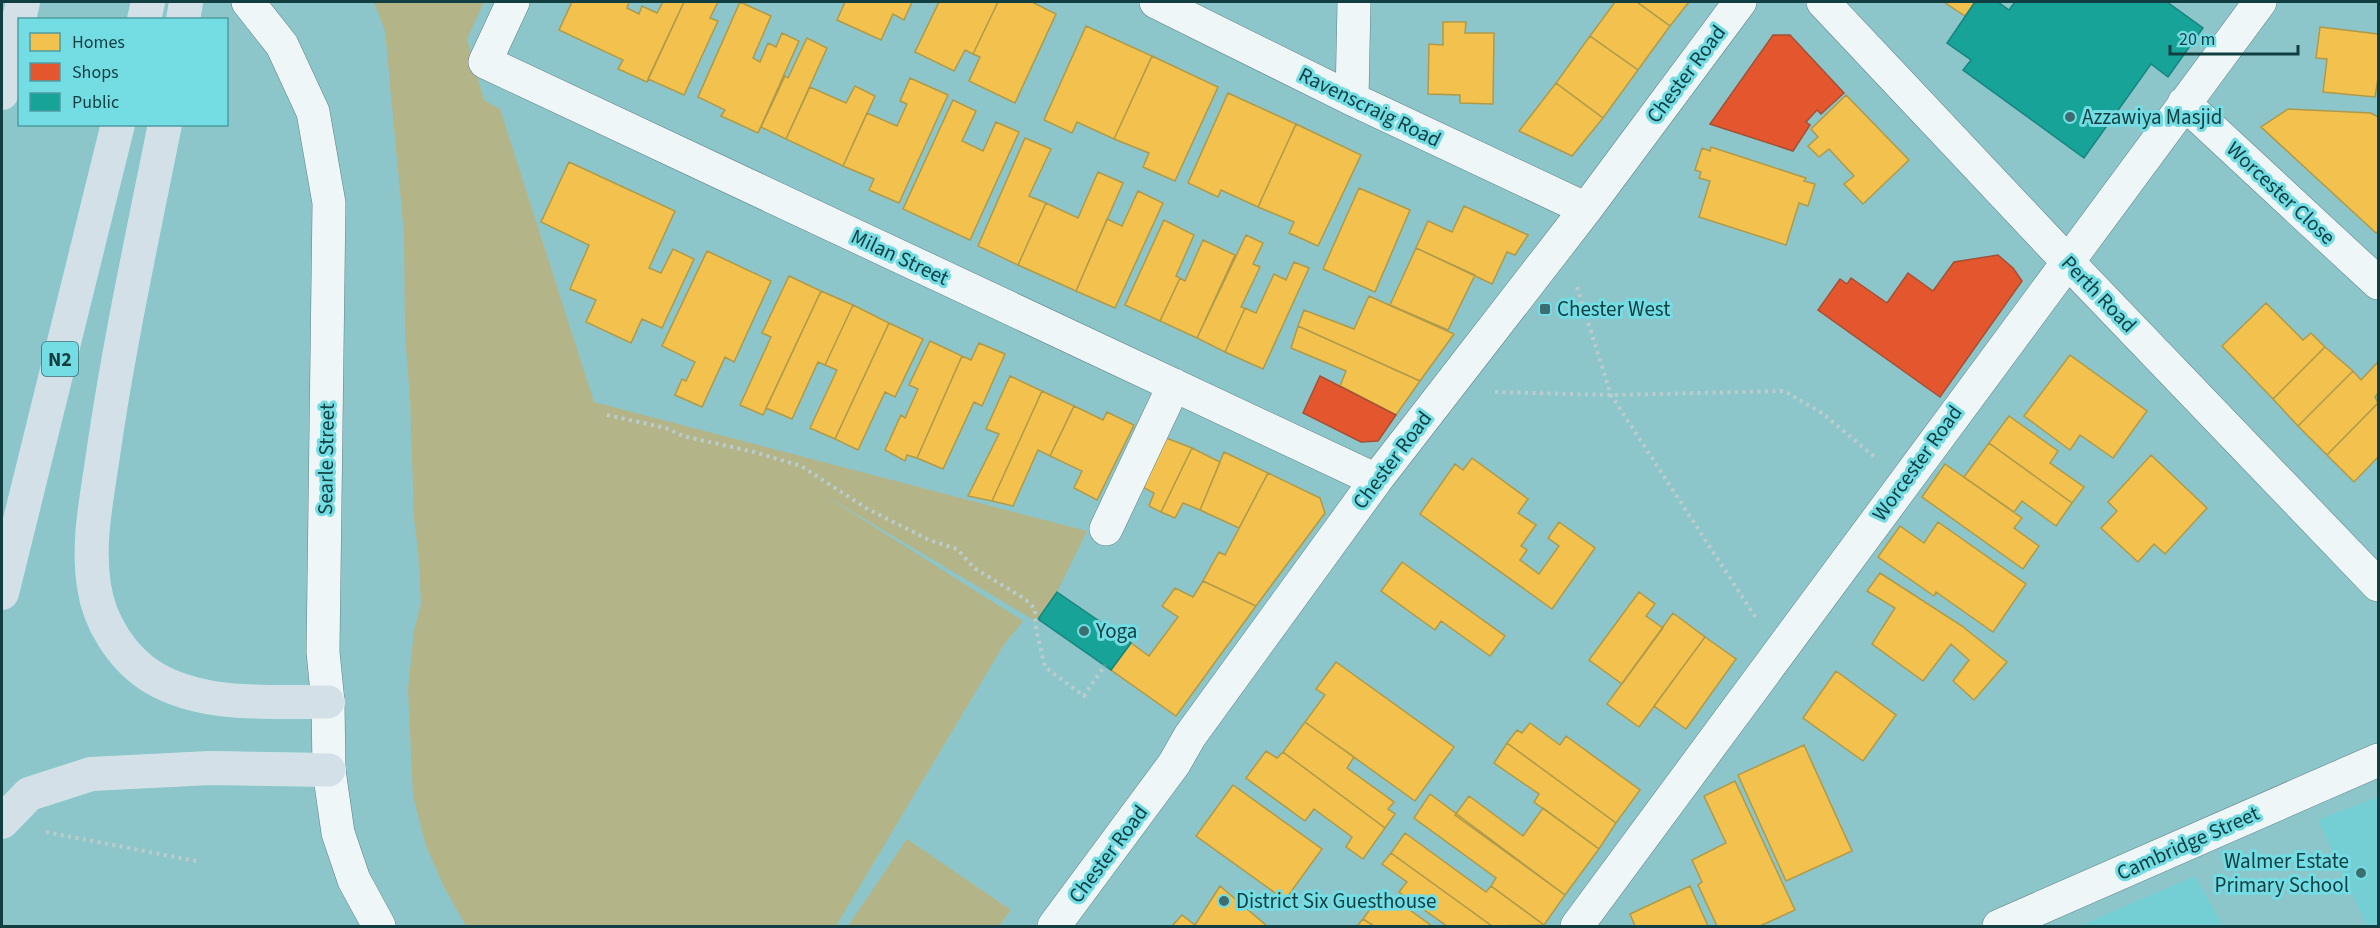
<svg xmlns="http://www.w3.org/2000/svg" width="2380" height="928" font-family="'Source Sans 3',sans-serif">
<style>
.built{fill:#74cfd5}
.green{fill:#b4b489}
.homes{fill:#f2c14e;stroke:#ae9a4a;stroke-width:1.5}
.shops{fill:#e4572e;stroke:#a45034;stroke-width:1.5}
.public{fill:#17a398;stroke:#15857e;stroke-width:1.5}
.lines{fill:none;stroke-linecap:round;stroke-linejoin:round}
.minor-casing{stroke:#5e8285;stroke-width:34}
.highway-casing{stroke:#cce5e7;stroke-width:34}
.path{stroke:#bacccd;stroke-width:4;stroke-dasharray:3 4.5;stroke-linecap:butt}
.minor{stroke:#eef6f7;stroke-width:33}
.highway{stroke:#d3e0e8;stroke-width:33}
.poi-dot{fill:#3c6e71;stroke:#74dce3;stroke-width:2}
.labels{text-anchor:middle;stroke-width:6;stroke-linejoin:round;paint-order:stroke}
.shield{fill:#74dce3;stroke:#2e6d72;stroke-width:1.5}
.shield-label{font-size:20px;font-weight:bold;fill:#103e41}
.street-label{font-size:21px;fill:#103e41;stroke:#74dce3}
.poi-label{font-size:21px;fill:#103e41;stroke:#74dce3;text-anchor:start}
</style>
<rect width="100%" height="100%" fill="#8dc6ca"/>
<path class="built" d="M2378 797V926H2367L2318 820Z
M2195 876 2223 926H2079Z"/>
<path class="green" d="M374 2H484L467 39 484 100 500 109 594 402 1087 531 1057 592 1038 619 1039 623 821 493 1023 621 1003 646 836 926H466L444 887 426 846 413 796 408 689 414 631 421 603 418 551 414 518 410 399 405 333 404 234 385 31Z
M907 839 1011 910 999 926H848Z"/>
<path class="homes" d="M572 2H629L627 8 639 14 642 6 657 13 663 2H684L647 82 618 69 623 60 559 30Z
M684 2H718L710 18 718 21 684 95 648 79Z
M740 2 771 16 753 58 760 62 768 43 776 47 782 33 799 41 758 133 721 116 725 110 698 97Z
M845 2H912L904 20 893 14 881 40 837 20Z
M939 2H998L973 54 965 50 954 71 915 52Z
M998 2H1032L1056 14 1015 103 969 81 980 57 973 54Z
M1615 2H1637L1670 26 1638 70 1590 36Z
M1637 2H1689L1670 26Z
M1944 2H1975L1965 16Z
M1443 22H1466L1465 33H1494L1493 104 1460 103V95L1428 94 1429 44 1443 45Z
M1086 26 1152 56 1114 139 1077 122 1072 133 1044 120Z
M2320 27 2378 34V78L2375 97 2323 92 2327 59 2316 58Z
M1590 36 1638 70 1603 118 1556 83Z
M807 38 827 48 786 139 761 127 785 76 788 78Z
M1152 56 1218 87 1175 181 1143 167 1149 153 1114 139Z
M910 78 948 95 899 203 869 190 874 179 843 166 867 113 897 126 907 104 900 101Z
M1556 83 1603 118 1572 156 1519 131Z
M855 86 875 96 843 166 786 139 810 87 846 103Z
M1228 93 1296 124 1258 207 1221 190 1218 197 1188 183Z
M1846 95 1909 160 1863 204 1844 184 1854 176 1829 149 1819 157 1808 146 1818 137 1811 129Z
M953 100 976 111 962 141 983 151 996 122 1019 132 970 240 903 209Z
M2288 109 2371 113 2378 117V231L2376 233 2261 127Z
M1296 124 1361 155 1318 246 1289 233 1294 222 1258 207Z
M1025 138 1051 149 1029 196 1046 203 1018 265 978 246Z
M1711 147 1806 178 1804 181 1815 184 1808 206 1799 203 1786 245 1699 217 1710 181 1699 178 1701 172 1695 170 1702 148 1710 151Z
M569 162 675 211 649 268 661 273 673 249 694 259 662 328 642 319 631 343 586 322 596 300 570 289 589 245 541 222Z
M1098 172 1123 183 1076 291 1018 265 1046 203 1078 218Z
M1359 188 1410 210 1375 292 1323 269Z
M1138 191 1163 203 1115 308 1076 291 1107 219 1122 226Z
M1464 206 1528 235 1515 255 1507 252 1492 284 1416 248 1428 221 1452 232Z
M1164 220 1194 235 1176 276 1180 278 1160 321 1125 305Z
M1246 235 1263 243 1253 264 1260 267 1241 307 1245 308 1225 352 1197 338Z
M1203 240 1235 255 1197 338 1160 321 1180 278 1185 281Z
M1416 248 1475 275 1448 330 1390 305Z
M707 251 771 281 734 362 725 357 702 407 675 395 682 379 686 381 695 362 662 346Z
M1294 262 1309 268 1263 369 1225 352 1245 308 1256 313 1274 274 1286 280Z
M789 276 821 291 763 415 740 405 771 337 762 333Z
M821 291 853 305 825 365 818 362 792 419 766 408Z
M1369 296 1454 334 1420 381 1298 326 1304 310 1354 329Z
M2266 303 2303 340 2311 333 2325 347 2273 399 2222 346Z
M853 305 889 323 835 439 810 428 837 370 825 365Z
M889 323 923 339 895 397 885 392 858 450 835 439Z
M1298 326 1420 381 1396 415 1340 386 1346 371 1291 348Z
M930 341 962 356 917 458 907 455 905 461 885 450 901 415 905 418 918 389 909 385Z
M979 343 1005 354 982 406 974 402 943 469 917 458 962 356 971 360Z
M2325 347 2353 371 2298 426 2273 399Z
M2070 355 2147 411 2113 458 2080 435 2070 450 2024 416Z
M2378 362V393L2375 397 2378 403 2327 455 2298 426 2353 371 2361 380Z
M1010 376 1042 391 992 501 968 496 999 434 986 429Z
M1042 391 1074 406 1050 456 1038 450 1013 506 992 501Z
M2378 403V457L2354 482 2327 455Z
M1074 406 1103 420 1107 412 1134 425 1097 500 1074 488 1082 471 1050 456Z
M2009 416 2058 451 2050 463 2084 487 2072 503 1989 443Z
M1161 436 1192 448 1161 512 1149 506 1154 493 1137 484Z
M1989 443 2072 503 2056 526 2022 501 2014 512 1964 477Z
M1192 448 1220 462 1200 510 1183 503 1175 518 1161 512Z
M1224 452 1268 473 1239 528 1200 510Z
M2151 455 2207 508 2165 554 2154 544 2138 562 2101 528 2117 511 2108 502Z
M1472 458 1528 499 1518 513 1536 525 1521 546 1527 550 1520 560 1539 574 1559 546 1548 538 1559 522 1595 548 1552 609 1420 514 1455 464 1463 470Z
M1945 464 2022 518 2014 528 2039 546 2023 569 1922 497Z
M1268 473 1320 498 1325 513 1256 606 1203 581 1219 552 1225 555Z
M1938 522 2026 584 1993 632 1936 592 1934 596 1878 557 1900 526 1924 543Z
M1402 562 1505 636 1490 656 1441 621 1435 630 1381 591Z
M1880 573 1962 626 2007 662 1974 700 1953 681 1969 660 1951 644 1923 681 1872 644 1895 608 1867 591Z
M1203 581 1256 606 1176 716 1111 670 1131 643 1149 656 1178 617 1162 606 1175 588 1193 597Z
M1639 592 1655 604 1646 616 1663 628 1622 684 1589 660Z
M1673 613 1705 637 1639 727 1607 704Z
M1705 637 1736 659 1686 729 1654 706Z
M1336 662 1454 747 1415 801 1305 722 1325 695 1316 689Z
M1836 671 1896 715 1863 761 1803 718Z
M1305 722 1354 757 1347 768 1394 802 1388 809 1395 814 1385 828 1283 752Z
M1530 723 1560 745 1566 736 1640 790 1616 823 1507 743 1517 730 1522 733Z
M1507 743 1616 823 1599 849 1534 802 1539 794 1494 763Z
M1804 745 1852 851 1786 881 1738 775Z
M1266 751 1277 758 1283 752 1385 828 1363 859 1346 847 1352 837 1314 809 1305 821 1246 778Z
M1735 781 1795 910 1760 926H1717L1698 885 1702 882 1692 860 1726 843 1704 796Z
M1233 785 1322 849 1285 900 1196 836Z
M1430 794 1565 895 1544 925 1491 886 1496 878 1414 818Z
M1469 796 1523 836 1543 808 1599 849 1565 895 1455 815Z
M1405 833 1486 892 1491 886 1544 925 1492 926 1391 853Z
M1391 853 1492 926H1447L1399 892 1407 882 1382 864Z
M1220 886 1267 926H1172L1182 915 1195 925Z
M1690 886 1708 926H1635L1630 914Z
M1383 891 1432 926H1374L1363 919Z
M1363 919 1374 926H1357Z"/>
<path class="shops" d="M1773 35H1790L1844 93 1821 114 1817 110 1806 122 1810 125 1793 151 1710 124Z
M1998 255 2013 268 2022 281 1940 397 1818 310 1840 279 1847 284 1851 278 1887 303 1908 273 1933 291 1954 262Z
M1320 376 1396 415 1378 441 1361 442 1303 413Z"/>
<path class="public" d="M1975 2H1998L2009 10 2015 2H2167L2203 28 2168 77 2151 64 2084 158 1963 70 1971 60 1947 43Z
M1057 592 1131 643 1111 670 1038 619Z"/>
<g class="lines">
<defs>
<path id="minor" d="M248 2 282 45 313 112 329 203 323 652 328 702 329 770 338 833 354 880 379 926
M513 2 485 62 1376 480
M1156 2 1352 99 1586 209
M1823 2 2067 261 2378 585
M1352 99 1354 2
M2184 103 2378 283
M1106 529 1174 385
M1054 926 1174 764 1190 736 1376 480 1586 209 1740 2
M1577 926 2260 2
M1999 926 2378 760"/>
<path id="highway" d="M144 20 148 2
M183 20 186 2
M2 93 23 2
M165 124C143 234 119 344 103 455 97 498 87 542 94 586 99 622 123 660 154 678 205 708 271 701 328 702
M2 593 118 124
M2 822 29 794 91 774 210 768 329 770"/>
</defs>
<use href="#minor" class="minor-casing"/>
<use href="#highway" class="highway-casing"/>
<path class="path" d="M1577 287 1611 395 1756 618
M1495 392 1611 395 1784 391 1822 413 1876 458
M607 415 666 428 683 436 754 452 801 466 866 508 929 540 957 549 974 568 1025 599 1035 609 1036 629 1045 667 1084 696 1105 665
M46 832 196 861"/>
<use href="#minor" class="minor"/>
<use href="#highway" class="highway"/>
</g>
<g class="poi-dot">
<circle cx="2070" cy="117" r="6"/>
<rect x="1539" y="303" width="12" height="12" rx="3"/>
<circle cx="1084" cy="631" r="6"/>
<circle cx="2361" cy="873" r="6"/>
<circle cx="1224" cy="901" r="6"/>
</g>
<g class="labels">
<rect class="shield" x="42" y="342" width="36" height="34" rx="4.5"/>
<g class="shield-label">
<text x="60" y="366">N2</text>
</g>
<g class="street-label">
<text transform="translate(1686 74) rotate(-53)" y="7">Chester Road</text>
<text transform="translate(1370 107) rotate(26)" y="7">Ravenscraig Road</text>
<text transform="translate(2281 193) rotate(43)" y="7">Worcester Close</text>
<text transform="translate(900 257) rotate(25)" y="7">Milan Street</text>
<text transform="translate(2099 294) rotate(46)" y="7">Perth Road</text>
<text transform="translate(326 459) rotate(-89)" y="7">Searle Street</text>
<text transform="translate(1392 460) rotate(-53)" y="7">Chester Road</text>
<text transform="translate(1917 463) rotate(-54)" y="7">Worcester Road</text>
<text transform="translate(2188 843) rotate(-24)" y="7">Cambridge Street</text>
<text transform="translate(1108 854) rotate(-53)" y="7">Chester Road</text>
</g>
<g class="poi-label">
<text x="2082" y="124">Azzawiya Masjid</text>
<text x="1557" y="316">Chester West</text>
<text x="1096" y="638">Yoga</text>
<text x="2349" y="868" text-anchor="end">Walmer Estate<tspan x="2349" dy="24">Primary School</tspan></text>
<text x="1236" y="908">District Six Guesthouse</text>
</g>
</g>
<rect width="2380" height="928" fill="none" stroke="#103e41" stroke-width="6"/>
<rect x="18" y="18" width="210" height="108" fill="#74dce3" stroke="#4c9da2" stroke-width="1.5"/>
<rect x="30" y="33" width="30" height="18" fill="#f2c14e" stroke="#4c9da2" stroke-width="1.5"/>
<text x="72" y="48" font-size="18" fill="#103e41">Homes</text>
<rect x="30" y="63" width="30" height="18" fill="#e4572e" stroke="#4c9da2" stroke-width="1.5"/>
<text x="72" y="78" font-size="18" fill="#103e41">Shops</text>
<rect x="30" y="93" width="30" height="18" fill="#17a398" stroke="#4c9da2" stroke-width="1.5"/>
<text x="72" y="108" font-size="18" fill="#103e41">Public</text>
<path d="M2170 45v9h128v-9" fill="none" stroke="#103e41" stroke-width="3"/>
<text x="2179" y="45" font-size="18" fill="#103e41" stroke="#74dce3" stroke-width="4.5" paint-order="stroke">20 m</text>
</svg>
